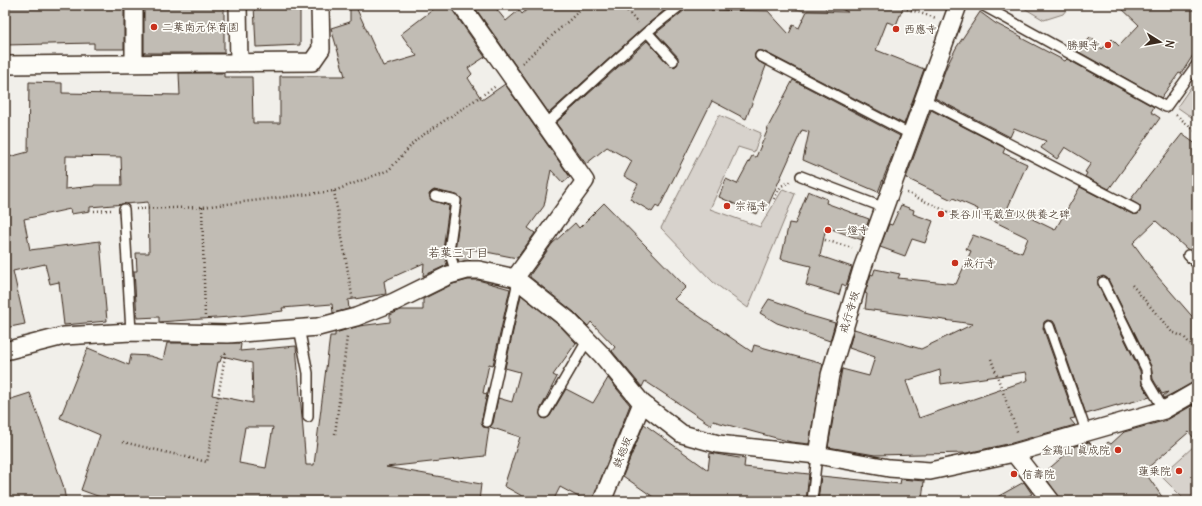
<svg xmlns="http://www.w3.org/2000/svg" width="1202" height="506" font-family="Delius,'Klee One',sans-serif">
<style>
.green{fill:#d7d2cc;stroke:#897e75}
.building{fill:#c1bcb4;stroke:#3b2a1e;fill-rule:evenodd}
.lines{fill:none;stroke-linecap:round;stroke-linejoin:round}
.lane-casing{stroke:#3b2a1e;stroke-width:12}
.street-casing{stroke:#3b2a1e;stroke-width:20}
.path{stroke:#3b2a1e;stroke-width:2.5;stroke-dasharray:1 3;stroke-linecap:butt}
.lane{stroke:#fdfcf7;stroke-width:9}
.street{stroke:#fdfcf7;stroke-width:17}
.poi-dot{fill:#c8321e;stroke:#fdfcf7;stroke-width:1.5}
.labels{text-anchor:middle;stroke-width:3.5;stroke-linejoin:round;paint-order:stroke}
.poi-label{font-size:11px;fill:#3b2a1e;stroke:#fdfcf7;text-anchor:start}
.street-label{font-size:11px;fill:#3b2a1e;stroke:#fdfcf7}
.neighbourhood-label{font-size:12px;fill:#3b2a1e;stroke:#fdfcf7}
</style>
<rect width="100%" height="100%" fill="#f1efea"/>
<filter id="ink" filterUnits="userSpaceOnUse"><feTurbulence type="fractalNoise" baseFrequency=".025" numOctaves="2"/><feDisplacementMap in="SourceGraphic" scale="8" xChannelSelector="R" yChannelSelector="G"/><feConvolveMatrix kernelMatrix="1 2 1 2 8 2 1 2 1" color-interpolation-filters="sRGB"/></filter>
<g filter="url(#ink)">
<path class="green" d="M782 5H824L830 18Z
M1019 5H1070L1063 14 1044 20Z
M1197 78V121L1177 107Z
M719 115 761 133 754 152 738 147 710 209 760 227 783 189 795 194 748 308 713 282 661 228Z
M1194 446 1197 449V493L1188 501H1186L1161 476Z"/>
<path class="building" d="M5 5H124V49H94V43L5 45Z
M144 5H224V53H144Z
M254 5H300V45L256 47Z
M350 5H355L383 66 417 56 401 34 439 5H451L453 11 485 57 468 68 472 74 468 78 482 100 505 84 570 177 563 183 551 170 544 206 528 228 535 233 517 258 471 249 470 260 459 262 455 250 462 199 457 195 434 190 429 194 431 200 449 206 443 250 447 265 423 276 424 263 384 281 386 294 348 300 349 309 333 313 332 304 282 308 283 311 230 317 159 322V317L137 318 134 271H137L136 253H149L148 202 90 207V211L71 214 70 209 24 219 30 250 100 241 107 321 64 325 59 282 50 284 45 264 13 271 25 324 5 328V158L28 152 29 82 62 83V93L180 95 179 73H224V77H252L253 123H280V76H345L331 28 350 22ZM66 156 121 157 122 185H94V186L65 189Z
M473 5H493L506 21 519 10 522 14 532 5H671L643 28 549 113Z
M687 5H716L711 10 768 11 789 34 793 25 799 28 807 11 848 12 833 5H904L896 25 887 22 876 50 924 69 904 124 763 51H757L755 54V59L766 66 746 119 712 101 659 208 656 206 652 212 630 199 638 184 624 176 632 161 607 147 586 164 556 123 647 41 669 65 674 67 677 65 678 57 656 33 685 10Z
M1118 5H1197V49L1181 74 1179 73 1161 98 1077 51 1091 37 1102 49 1112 39 1119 46 1139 25Z
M980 12 995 23 1022 37 1021 38 1065 61 1067 59 1154 107 1151 112 1160 118 1109 189 1085 177 1087 173 1085 172 1091 163 1065 147 1057 159 1041 148 1046 141 1014 128 1010 137 935 98 946 68 956 48Z
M793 80 900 136 878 192 803 160 809 132 802 130 766 210 760 207 757 214 719 197 726 179 737 184 752 156 756 157 768 129H767Z
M931 110 1005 148 1003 153 1027 164 1008 207 1055 230 1080 187 1132 214H1138L1140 211V206L1130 200 1182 134 1197 145V256L1192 251 1187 249 1156 221 1133 243 1158 277 1197 322V381L1164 398 1163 396 1168 392 1162 394 1153 379 1151 366 1108 279 1103 276 1098 279V285L1140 371 1142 384 1150 397 1117 406V405L1086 414 1055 324 1053 321 1047 320 1044 322 1043 328 1075 418 1070 419 1075 425 1012 443 967 453 875 455 828 447 842 369 869 376 875 357 849 348 854 329 921 349 973 324 865 309 867 294 865 293 871 274 873 275 875 269 900 274 898 278 956 284 971 251 966 249 973 235 1022 253 1028 238 977 213 978 209 953 198 952 200 906 178ZM940 370 941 384 1026 372 1028 380 919 418 906 381Z
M808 191 827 199 826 203 869 219 862 240 826 227 820 256 852 267 846 286 842 284 839 295 806 285 811 266 781 259 789 223 795 224Z
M604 203 686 287 674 299 752 352 754 345 823 364 809 444 791 442 713 421 711 425 645 381 642 387 612 351 615 347 591 322 588 326 574 312 530 277V275L552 244 575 223 579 228Z
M901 205 914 210 913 214 933 221 925 243 912 239 905 256 880 247 889 224 892 225Z
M468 280H478L510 289 493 365 489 364 483 393 487 394 481 423 483 427 489 428 485 456 386 467 481 484 479 501H111L81 490 100 435 60 418 88 348 129 365 131 355 150 356 163 360 167 343H238L241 344 240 351 296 346 306 465H314L330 336H335V333L359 326 390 322V315L401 310H423V299L453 284ZM222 356 252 363 253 403 212 395 218 362H220ZM245 427H273L266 468 239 463Z
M521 295 561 327 576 343 553 375 557 377 540 410 542 418 545 419 550 416 566 389 593 403 608 378 630 405 592 501H586L560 487 553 501H531L504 486 520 437 490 427 493 423 498 398 512 402 520 372 505 368Z
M769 299 798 309 804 312V314L835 323 830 341 777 323 760 313Z
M30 393 63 485 66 501H5V401Z
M1193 405 1197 410V442L1189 432 1144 471 1165 501H1062L1043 474 1075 446 1089 442 1098 452 1108 442 1111 444 1124 432 1167 420Z
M644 424 708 470 710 453 745 459 744 467 809 474 806 501H659L623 476Z
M821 476 900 484 901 479 924 481 922 501H872L857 498V501H818Z
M1024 482 1032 494 1020 501H990Z"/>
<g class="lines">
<defs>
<path id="lane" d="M982 5 1166 107 1197 64
M647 32 673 61
M760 56 910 134
M923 99 1135 209
M546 124 647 32 681 5
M801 176 885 208
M435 196 456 201 449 251 456 273
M124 209 131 332
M1188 255 1197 264
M1103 282 1146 369 1147 381 1164 410
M1049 326 1086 431
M299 328 308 373V417
M545 413 588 339
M487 422 518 281
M812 501 817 455"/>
<path id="street" d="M238 5 239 63
M461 5 585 181 515 278
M134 63V5
M5 65 312 62 321 49 320 5
M5 351 64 336 131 332 228 334 318 327 356 317 394 302 449 275 467 270H479L515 278 568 320 602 355 642 403 682 434 718 444 817 455 889 468 930 471 1014 453 1164 410 1197 391
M1014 453 1051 501
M817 455 830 375 862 269 958 5
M602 501 642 403"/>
</defs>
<use href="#lane" class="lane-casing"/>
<use href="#street" class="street-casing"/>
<path class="path" d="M622 5 638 23
M907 9 936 18
M522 63 586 5
M1176 115 1197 132
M334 191 353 301
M907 193 968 221
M774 199 781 186 790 182
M202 207 205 317
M136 209 202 207 334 191 389 170 417 139 496 86
M94 211 111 210
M825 240 852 248
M1132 285 1172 332 1184 337 1197 352
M991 359 1018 434
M335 434 347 337
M123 442 207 462 226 350"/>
<use href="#lane" class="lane"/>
<use href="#street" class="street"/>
</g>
</g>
<g class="poi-dot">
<circle cx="154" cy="27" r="4"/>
<circle cx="896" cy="29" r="4"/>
<circle cx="1108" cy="45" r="4"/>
<circle cx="727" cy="206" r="4"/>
<circle cx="941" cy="214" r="4"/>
<circle cx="828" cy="230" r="4"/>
<circle cx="955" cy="263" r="4"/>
<circle cx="1118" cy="450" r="4"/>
<circle cx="1179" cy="471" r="4"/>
<circle cx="1014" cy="474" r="4"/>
</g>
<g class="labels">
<g class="poi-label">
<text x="162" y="31">二葉南元保育園</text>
<text x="904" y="33">西應寺</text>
<text x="1100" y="49" text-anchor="end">勝興寺</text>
<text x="735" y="210">宗福寺</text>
<text x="949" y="218">長谷川平蔵宣以供養之碑</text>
<text x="836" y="234">一燈寺</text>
<text x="963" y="267">戒行寺</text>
<text x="1110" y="454" text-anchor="end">金鶏山 眞成院</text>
<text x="1171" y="475" text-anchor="end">蓮乗院</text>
<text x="1022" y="478">信壽院</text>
</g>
<g class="street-label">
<text transform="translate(849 312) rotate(-73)" y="4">戒行寺坂</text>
<text transform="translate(622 452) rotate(-68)" y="4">鉄砲坂</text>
</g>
<g class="neighbourhood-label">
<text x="458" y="257">若葉三丁目</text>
</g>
</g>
<rect width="1202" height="506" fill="none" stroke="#fdfcf7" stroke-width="20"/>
<rect x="10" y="10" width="1182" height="486" fill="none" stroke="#3b2a1e" stroke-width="1.5" filter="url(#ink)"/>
<g transform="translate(1160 42) rotate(101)" stroke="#fdfcf7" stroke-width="3" paint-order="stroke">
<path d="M0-3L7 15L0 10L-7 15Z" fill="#3b2a1e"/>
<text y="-6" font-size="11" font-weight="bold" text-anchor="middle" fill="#3b2a1e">N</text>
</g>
</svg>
